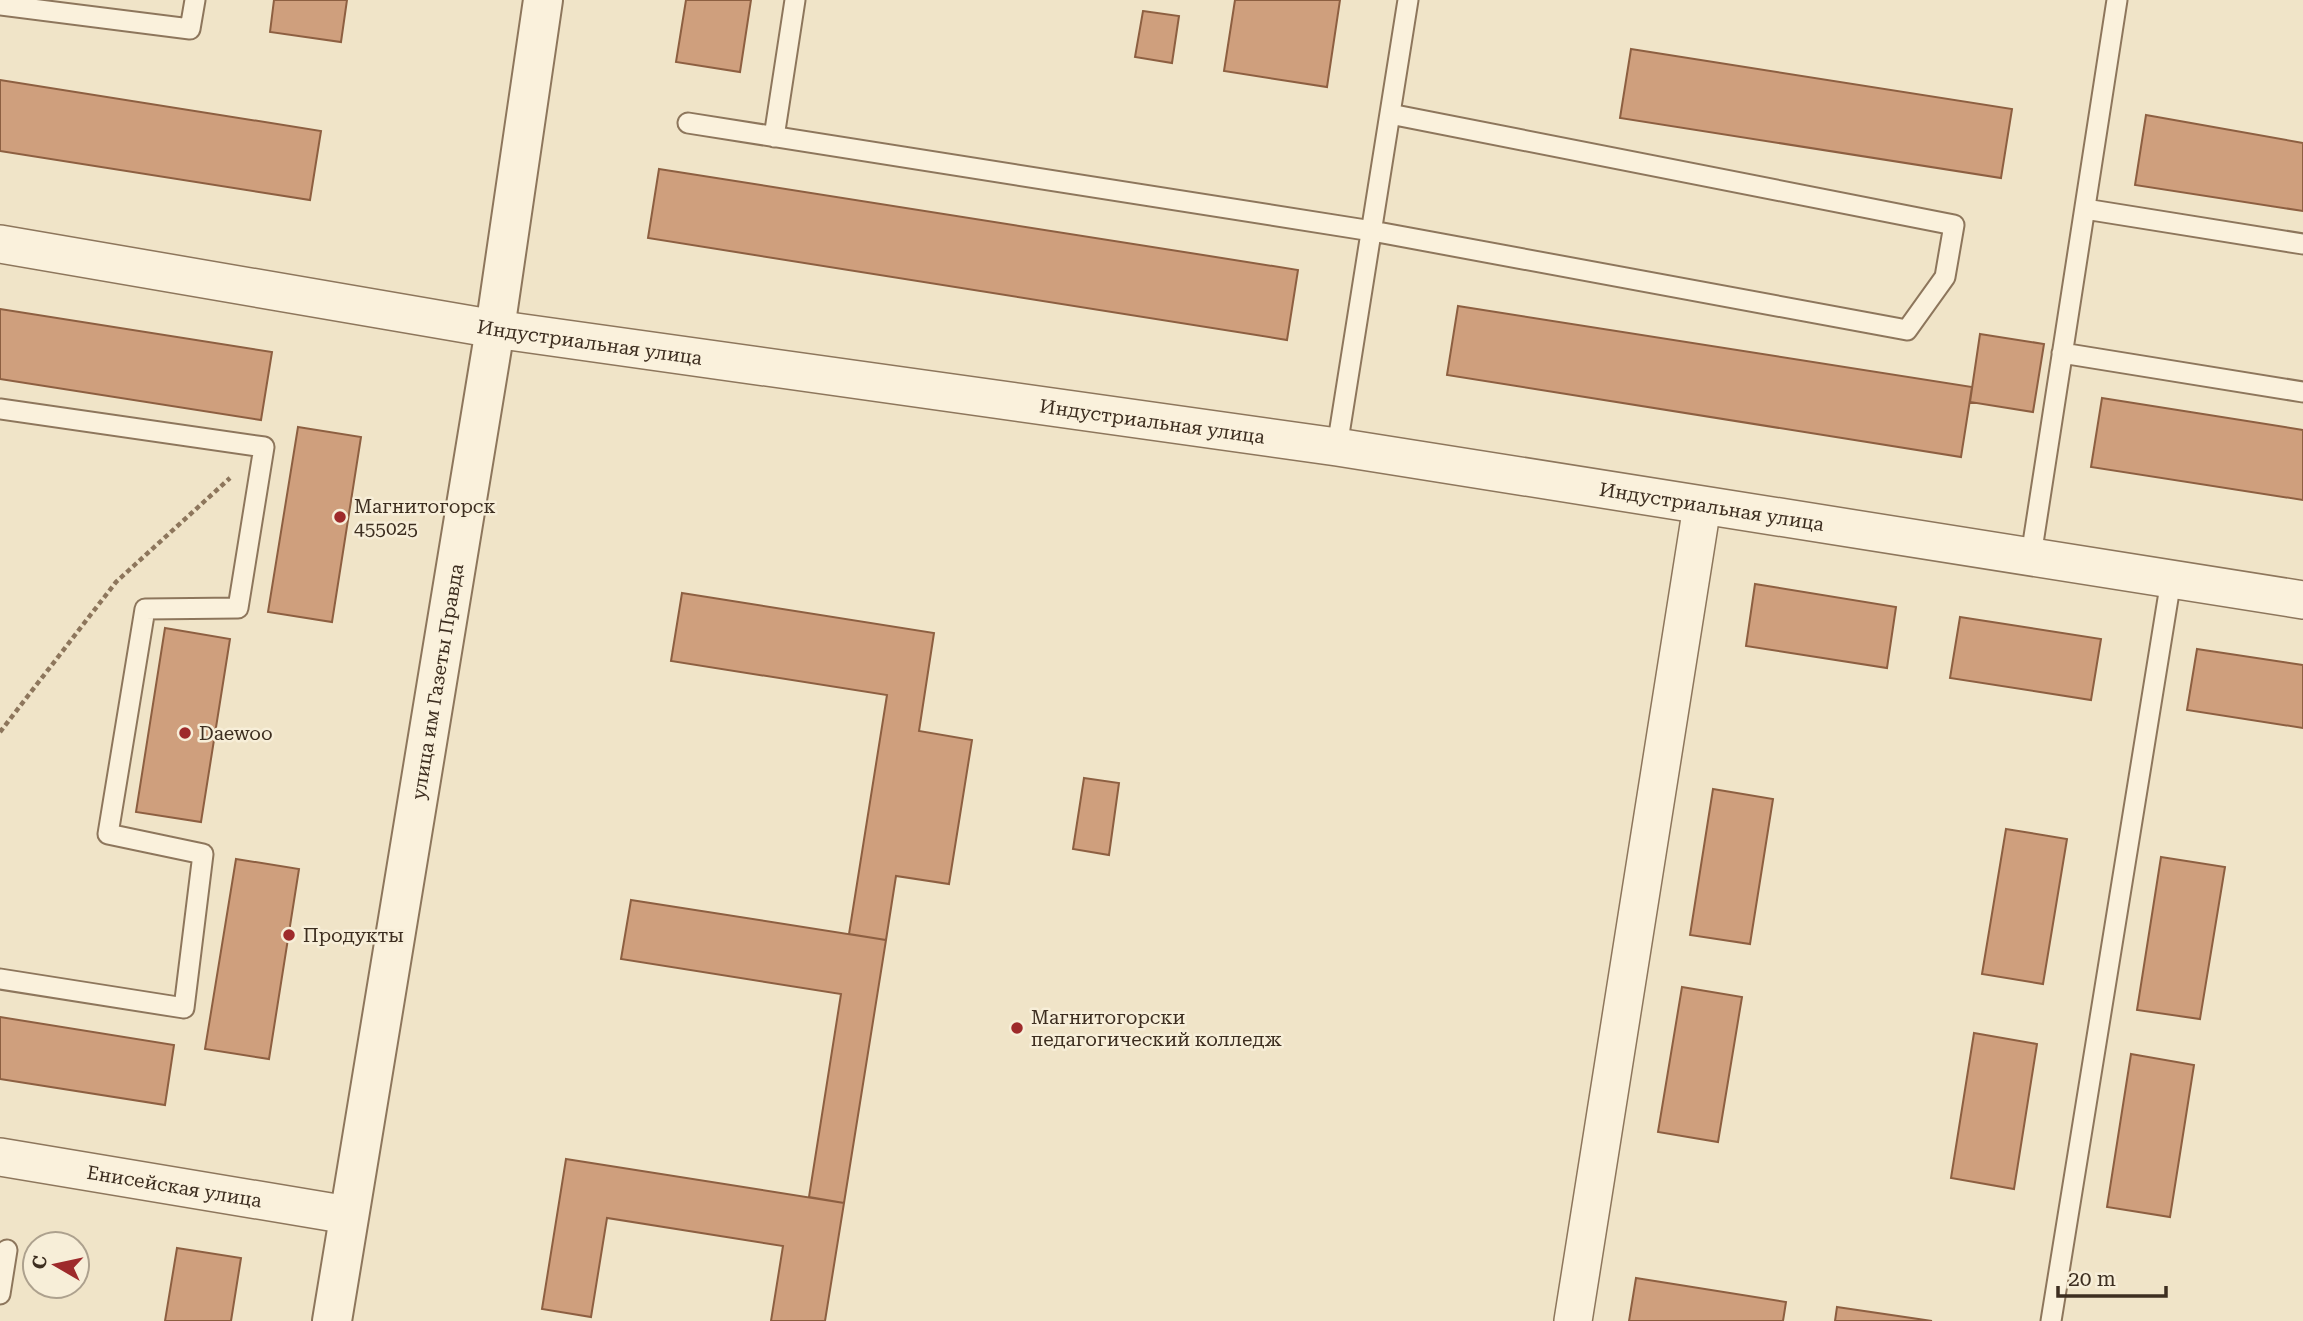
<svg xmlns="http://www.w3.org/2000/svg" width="2303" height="1321" font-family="'Roboto Serif',serif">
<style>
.building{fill:#cf9f7d;stroke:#8d5f41;stroke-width:2}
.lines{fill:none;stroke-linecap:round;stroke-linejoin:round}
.service-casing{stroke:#8d765c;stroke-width:23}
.minor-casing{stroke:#8d765c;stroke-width:40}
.tertiary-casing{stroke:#8d765c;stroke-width:42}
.path{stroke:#8d765c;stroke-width:4.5;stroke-dasharray:5 3.5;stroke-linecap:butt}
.service{stroke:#faf1dc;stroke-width:19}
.minor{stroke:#faf1dc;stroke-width:37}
.tertiary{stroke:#faf1dc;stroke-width:38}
.poi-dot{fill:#9e2a2b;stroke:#f7eed8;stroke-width:2.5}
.labels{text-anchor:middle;stroke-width:5;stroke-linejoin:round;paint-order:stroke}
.street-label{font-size:19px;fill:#3d2e20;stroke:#f7eed8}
.poi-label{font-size:19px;fill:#3d2e20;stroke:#f7eed8;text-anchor:start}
</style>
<rect width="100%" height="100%" fill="#f0e4c8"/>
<path class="building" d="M274 0H347L341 42 270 32Z
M686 0H751L740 72 676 62Z
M1235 0H1340L1327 87 1224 71Z
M1143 11 1179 16 1172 63 1135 57Z
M1631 49 2012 109 2001 178 1620 118Z
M0 80 321 131 310 200 0 151Z
M2146 115 2303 143V211L2135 185Z
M659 169 1298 270 1287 340 648 238Z
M1458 306 1972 387 1961 457 1447 375Z
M0 309 272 352 261 420 0 379Z
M1980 334 2044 344 2033 412 1970 402Z
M2102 398 2303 430V500L2091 467Z
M298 427 361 437 332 622 268 612Z
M1755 584 1896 607 1887 668 1746 646Z
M682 593 934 633 919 731 972 740 949 884 896 876 886 940 849 934 887 695 671 661Z
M1960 617 2101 639 2091 700 1950 678Z
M165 628 230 639 201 822 136 812Z
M2197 649 2303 665V728L2187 710Z
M1084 778 1119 783 1109 855 1073 849Z
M1713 789 1773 799 1750 944 1690 935Z
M2006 829 2067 839 2043 984 1982 974Z
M2161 857 2225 867 2200 1019 2137 1010Z
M236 859 299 869 269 1059 205 1049Z
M631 900 886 940 844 1203 809 1197 841 994 621 959Z
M1682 987 1742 997 1718 1142 1658 1132Z
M0 1017 174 1045 165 1105 0 1079Z
M1974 1033 2037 1044 2014 1189 1951 1178Z
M2131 1054 2194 1065 2170 1217 2107 1207Z
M566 1159 844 1203 825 1321H771L783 1246 607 1218 591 1317 542 1309Z
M177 1248 241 1258 231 1321H165Z
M1636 1278 1786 1302 1783 1321H1629Z
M1837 1307 1932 1321H1835Z"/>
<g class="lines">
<defs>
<path id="service" d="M0 5 190 29 195 0
M688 123 1372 231 1907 330 1945 277 1954 225 1390 114
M774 137 795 0
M2085 209 2303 244
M2062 353 2303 392
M0 409 264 447 238 608 145 609 108 834 203 854 184 1008 0 979
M1337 447 1408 0
M2031 556 2117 0
M0 1294 7 1250
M2051 1321 2171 580"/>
<g id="minor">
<path id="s1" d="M0 244 495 329 1337 447 2303 600"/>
<path id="s2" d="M0 1157 348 1215"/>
<path d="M1573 1321 1702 506"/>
</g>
<g id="tertiary">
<path id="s3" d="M332 1321 495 329 543 0"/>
</g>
</defs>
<use href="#service" class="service-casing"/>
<use href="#minor" class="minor-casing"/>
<use href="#tertiary" class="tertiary-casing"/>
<path class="path" d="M0 732 116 582 230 478"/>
<use href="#service" class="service"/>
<use href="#minor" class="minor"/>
<use href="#tertiary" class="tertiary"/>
</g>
<g class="poi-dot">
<circle cx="340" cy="517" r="7"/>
<circle cx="185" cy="733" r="7"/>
<circle cx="289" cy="935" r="7"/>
<circle cx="1017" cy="1028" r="7"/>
</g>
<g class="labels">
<g class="street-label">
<text dy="7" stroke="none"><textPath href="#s1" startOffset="598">Индустриальная улица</textPath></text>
<text dy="7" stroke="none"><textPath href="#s1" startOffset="1166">Индустриальная улица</textPath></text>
<text dy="7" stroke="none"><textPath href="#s1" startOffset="1732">Индустриальная улица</textPath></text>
<text dy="7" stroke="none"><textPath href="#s3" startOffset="648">улица им Газеты Правда</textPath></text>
<text dy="7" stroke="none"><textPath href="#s2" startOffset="177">Енисейская улица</textPath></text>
</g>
<g class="poi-label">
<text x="354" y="513">Магнитогорск<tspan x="354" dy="22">455025</tspan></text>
<text x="199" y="740">Daewoo</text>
<text x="303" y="942">Продукты</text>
<text x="1031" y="1024">Магнитогорски<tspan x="1031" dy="22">педагогический колледж</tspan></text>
</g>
</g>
<g transform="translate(56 1265) rotate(279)"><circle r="33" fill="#f7eed8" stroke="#ada18e" stroke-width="2"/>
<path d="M0-5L12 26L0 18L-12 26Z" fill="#9e2a2b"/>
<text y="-10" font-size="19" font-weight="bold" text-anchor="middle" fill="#3d2e20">С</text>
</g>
<path d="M2058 1286v10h108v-10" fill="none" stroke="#3d2e20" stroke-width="3.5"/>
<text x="2068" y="1286" font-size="21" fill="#3d2e20" stroke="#f7eed8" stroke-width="5" paint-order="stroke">20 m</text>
</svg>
